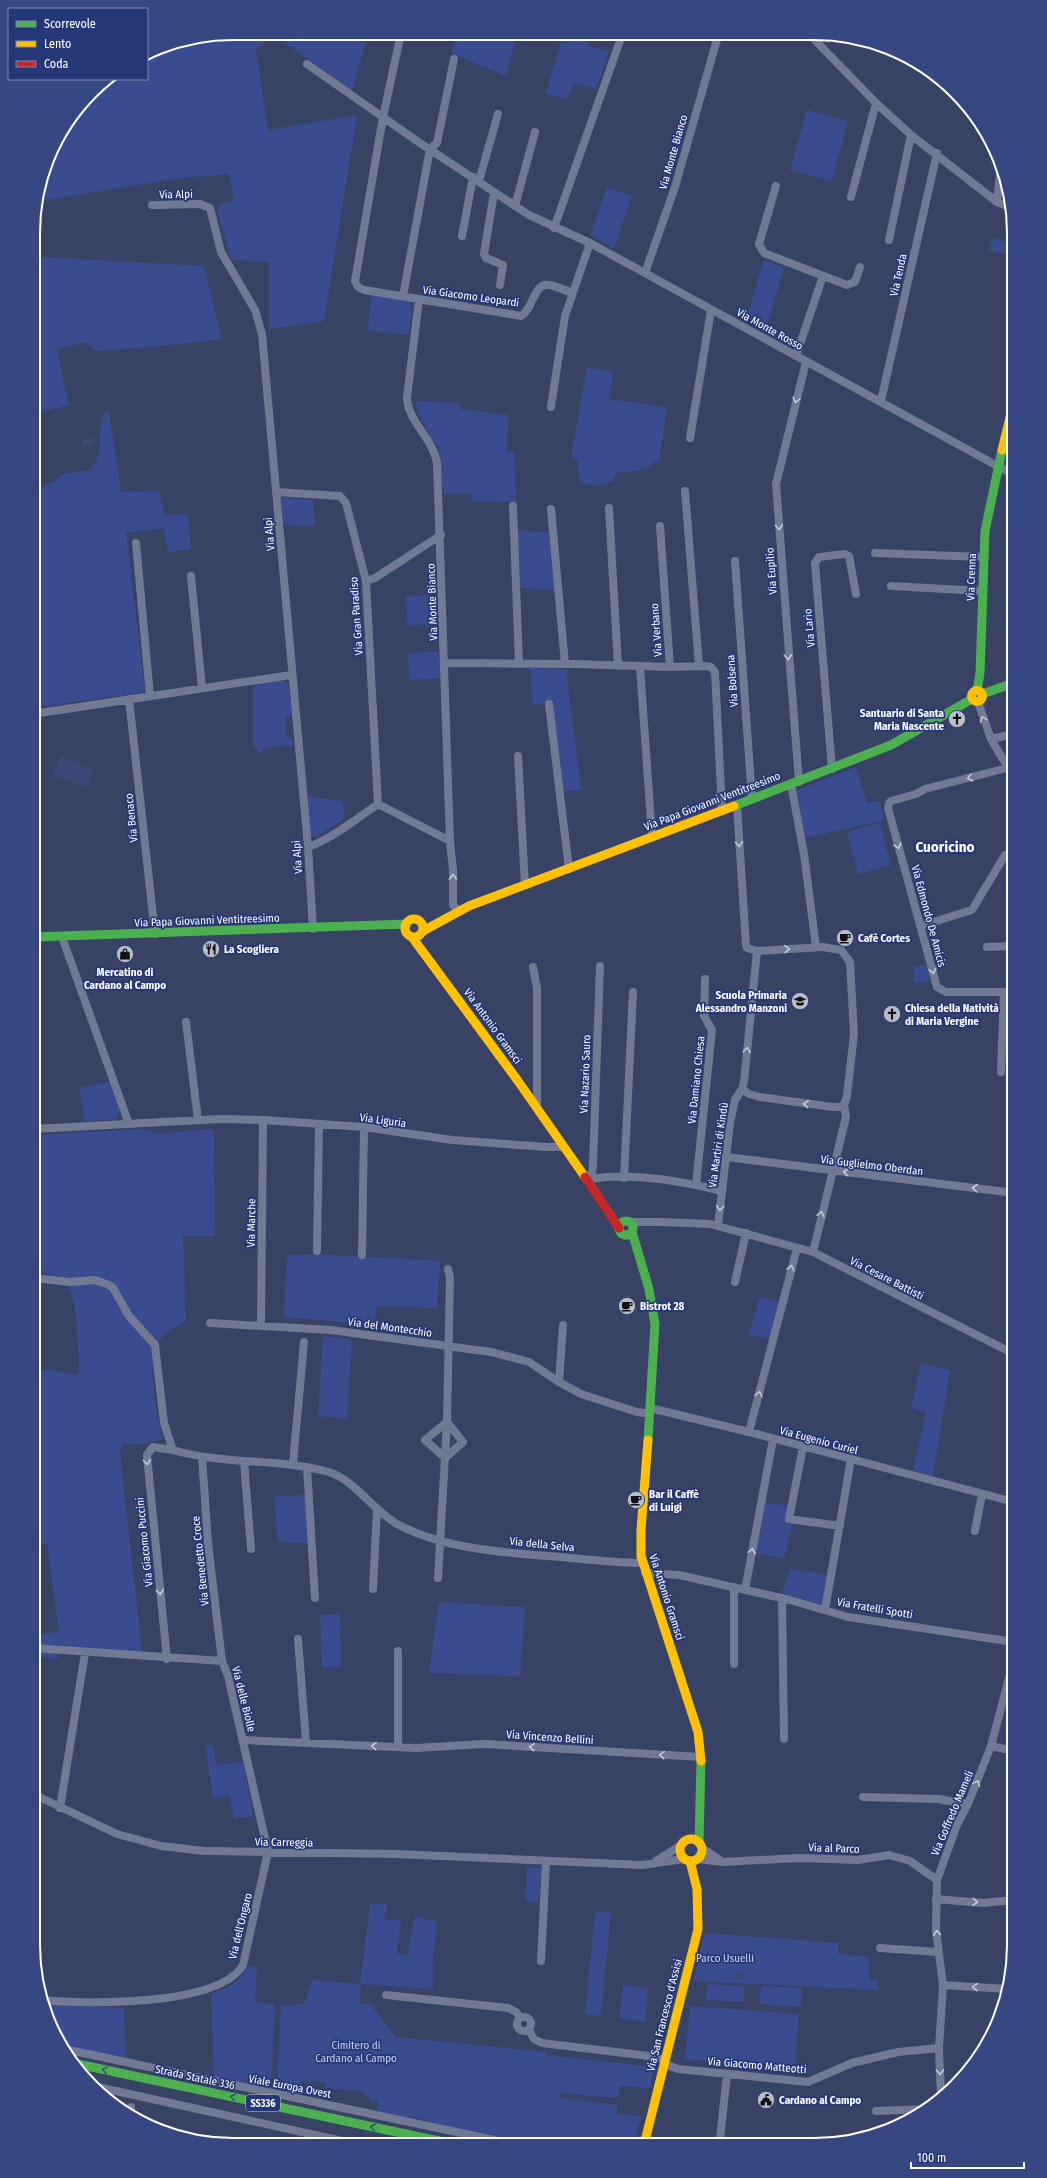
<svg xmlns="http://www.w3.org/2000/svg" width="1047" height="2178" font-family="'Fira Sans Condensed',sans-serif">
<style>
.green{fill:#3a4c8f}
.water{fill:#3c4876}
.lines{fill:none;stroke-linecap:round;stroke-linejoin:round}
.street{stroke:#727994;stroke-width:8}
.fast{stroke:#4caf50;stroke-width:9}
.slow{stroke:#ffc107;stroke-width:9}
.jam{stroke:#c62828;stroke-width:9}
.oneway{stroke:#c7c9d4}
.oneway2{stroke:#315b6b}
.labels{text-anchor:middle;stroke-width:3.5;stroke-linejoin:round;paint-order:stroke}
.shield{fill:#263777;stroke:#bec3d6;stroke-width:1}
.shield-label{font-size:10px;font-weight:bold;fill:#fff}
.street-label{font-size:11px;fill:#fff;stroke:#263777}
.poi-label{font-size:11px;font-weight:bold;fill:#fff;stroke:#263777;text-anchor:start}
.park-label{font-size:11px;fill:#cad3f2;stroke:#263777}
.district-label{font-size:15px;font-weight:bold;fill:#fff;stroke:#263777}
.rim{fill:none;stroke:#fff;stroke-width:2}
</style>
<rect width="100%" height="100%" fill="#384265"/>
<path class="green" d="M233 33 368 34 352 91 330 74 273 35 256 49 268 130 357 115 324 321 269 329V262L231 260 217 209 221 204 234 201 229 174 181 178 41 201 40 196 54 145 101 83 107 79H147V54L157 48Z
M457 34 517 35 506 76 452 54Z
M563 35H591L588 46 609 51 596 89 574 83 567 99 546 94Z
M807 110 848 121 832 181 790 170Z
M607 188 632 195 614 249 590 235Z
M33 234 39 257 204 266 222 339 160 346 96 351 86 342 57 350 69 405 33 414Z
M992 238 1014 244V256L989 250Z
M764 259 784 268 766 328 747 318Z
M371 295 410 301 412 308 408 335 368 330Z
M587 367 613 372 609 399 667 407 659 462 655 461C647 472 631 471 617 472L613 481 594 486 581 482 578 472V461L571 457Z
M415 401 460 403 459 409 508 415 507 452H514L516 502 472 501V494H443L440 451 418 414Z
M109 411 121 492 159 491 164 515 188 514 191 549 168 552 164 528 126 533 145 690 139 693 33 708V495L46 484 54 482 63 474 90 470C107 449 95 437 104 414Z
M281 497 313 500 315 526 284 525Z
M518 530 550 533 555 590 520 588Z
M437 595 439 624 407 625 406 596Z
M439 652 441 678 409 680 408 653Z
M530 668 568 669 567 679 581 789 562 792 551 702 533 705Z
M277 681H284L288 684 292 714 286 718V736L293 741 294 745 264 748 262 754 253 746V686Z
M856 767 867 803 880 801 884 820 805 838 797 792 800 789Z
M306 796 343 801 344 819 316 837 309 836Z
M880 823 891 865 858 874 847 832Z
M927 965 930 981 914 983V966Z
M111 1081C114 1092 124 1109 116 1119L85 1121 79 1088Z
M144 1129 157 1134 211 1129 214 1132 215 1236H183L186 1321C179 1326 169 1330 163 1336 143 1358 157 1412 162 1439L142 1444H123L120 1452 142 1652 33 1644V1637L59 1631 47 1544 33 1545V1372C49 1367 63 1372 79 1375 78 1346 79 1302 64 1277L48 1275 41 1270 33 1195V1135Z
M313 1254 440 1261 437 1308 377 1306 374 1325 284 1317 287 1255Z
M760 1297 779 1302 771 1340 749 1334Z
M323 1336 352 1340 347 1419 318 1416Z
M921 1363 950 1370 933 1476 913 1471 926 1412 911 1408Z
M305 1495 307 1543 278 1542 274 1496Z
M764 1502 788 1506 793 1522 784 1558 756 1554Z
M790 1569 828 1575 823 1605 782 1593Z
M439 1602 525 1607 520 1676 429 1673Z
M340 1614 341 1667H322L320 1615Z
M33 1651 58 1654 57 1659 33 1656Z
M213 1745 216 1765 243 1762 253 1816 234 1819 230 1796 213 1797 205 1746Z
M527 1867 541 1868 539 1902 525 1901Z
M370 1904H387L385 1919 401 1920 397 1953 407 1956 415 1916 437 1922 433 1958V1989L361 1984 359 2003 375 2005 374 2009 396 2037 547 2052V2055L654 2067 650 2088 620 2086 618 2098 560 2093V2098L618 2105 617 2114 641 2116 634 2144H536L438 2125 425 2119 376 2114 378 2101 369 2100 370 2097 365 2096V2092L326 2088 325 2082 302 2081 300 2095 296 2096 280 2092 277 2084 281 2006 304 2004 313 1980 360 1984Z
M595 1912 611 1913 601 2016 585 2014Z
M704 1933 839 1943 838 1954 869 1957V1980H877L878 1990 694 1981Z
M248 1966 257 1968 255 2002 275 2004 271 2091 214 2078 211 1993C226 1989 242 1982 248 1966Z
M707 1984 744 1986V2002L706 2000Z
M623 1985 648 1989 645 2022 619 2018Z
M761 1986 802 1988 801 2007 759 2004Z
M43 2003 124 2008 126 2060 62 2045Z
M690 2006 799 2014 795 2068 685 2059Z"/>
<path class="water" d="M93 438 94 443 83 446 82 440Z
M60 756 94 769 87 788 53 775Z
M736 1973H745L747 1976 742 1980H737L735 1976Z"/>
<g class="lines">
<path class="street" d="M812 37 876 103 911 135 997 202 1010 207
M400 38 383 117 355 281 358 287 364 290 521 316C533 310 534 281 550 285 558 287 565 290 572 293
M307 64 417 141 529 215 590 243 1014 475
M479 181 498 114
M776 186 759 244 764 253 847 285 855 282 860 267
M494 193 484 254 486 258 503 265 500 285
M851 197 876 103
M997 202 1001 164
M152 205 200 204 210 208 221 252 255 310 262 334 308 847 313 929
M515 206 535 132
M554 228 622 35
M462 236 473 177
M889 240 911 135
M645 273 675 187 718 36
M403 296 430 149 437 143 454 59
M419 299 407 398C408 422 433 438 437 463L450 841 453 870V905L459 911
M796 356 823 276
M881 401 937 153
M551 407 565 316 590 243
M690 438 711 310
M685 491 699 666
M276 492 340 496 346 503 366 581 378 804
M513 506 519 664
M609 508 618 666
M551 509 565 664
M660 526 670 667 705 666 711 667 715 672 722 811
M136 543 150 696
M875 553 984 557
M735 561 752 799
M191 576 202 688
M366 581 375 578 441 535
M891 586 983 591
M445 663 574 664 670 667
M640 667 652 836
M129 699 155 934
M978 702 991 739 1014 778
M549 704 569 869
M33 714 291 675
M991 739 1014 734
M518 756 525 885
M1007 768 925 789 916 794 891 801 889 803 888 808 937 987 946 992H1014
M832 769 815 563 819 557 845 554 849 556 856 594
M799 782 776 484 806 362
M791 784 804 854 816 947
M737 805 746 945 747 948 757 951
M308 847C333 838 356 819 378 804L450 841
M920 926 972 910 1005 855 1014 852
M62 937 129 1124
M987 947 1014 946
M533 967 537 988V1107
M186 1022 198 1120
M1001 1072 1004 992
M742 1089 749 1094 760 1097 833 1107H841L844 1105
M33 1129 220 1119 263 1120 364 1127 452 1140 546 1147H564
M727 1157 1014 1193
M624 1178 633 992
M588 1180 592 1173 593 1165 600 966
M588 1180C626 1171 684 1182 722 1191
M696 1185 712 1030 704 1016 705 979
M631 1222H662L710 1224 813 1252 1014 1354
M718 1226 730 1123 735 1100 742 1089 744 1082 757 951 823 947 841 950 850 962 854 1034 847 1096 844 1105 846 1117 813 1252
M317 1251 319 1124
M362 1255 364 1127
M33 1278 70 1282 95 1280 109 1285 113 1288 129 1316 155 1345 164 1423 173 1450C224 1465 278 1458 329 1472 355 1480 374 1512 399 1525 448 1551 515 1553 570 1558 595 1560 619 1563 643 1563
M735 1282 746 1233
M210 1323 331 1330 491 1352 529 1362 559 1382 581 1394 637 1412 650 1414
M261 1326 263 1120
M559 1382 563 1325
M650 1408 749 1432 1014 1502
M447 1422 463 1442 445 1458 425 1440Z
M749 1432 797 1248
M803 1447 789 1519 840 1526
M202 1457 208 1543 222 1661
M244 1461 251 1549
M293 1464 304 1342
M307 1467 315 1598
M975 1531 982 1494
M645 1573 679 1575 790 1600 848 1617 1014 1642
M438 1578 447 1422 450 1277 448 1269
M734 1587V1664
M373 1589 377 1510
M745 1590 773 1439
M782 1598 784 1739
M825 1610 851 1459
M298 1639 306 1742
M33 1648 222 1661 228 1676 268 1852 243 1965C218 2007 86 2004 42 2000
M398 1651V1747
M167 1659 147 1455 153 1447 173 1450
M243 1740 416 1748 484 1744 701 1757
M991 1746 1014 1751
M33 1794 117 1834 161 1846 204 1851 396 1854 642 1865 684 1859
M863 1797 938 1799 968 1804
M60 1808 85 1653
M702 1848 720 1860
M698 1859 722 1862 799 1858 858 1860 889 1855 910 1861 937 1880
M656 1861 680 1846
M936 1899 983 1903 1014 1900
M880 1948 938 1952
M541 1961 546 1861
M943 1985 1007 1989
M386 1995 508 2008 516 2012 521 2018
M517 2024a7 7 0 1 1 14 0a7 7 0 1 1-14 0Z
M529 2030 534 2039 542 2043 657 2057 665 2061
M64 2049 513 2144
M665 2064 678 2069 808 2082 852 2063 898 2052 939 2048
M93 2086 356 2144
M941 2096 939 2048 943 1985 936 1930 937 1880 957 1825 968 1804 991 1746 1014 1659
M876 2111 928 2109
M131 2115V2107
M720 2139 727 2074"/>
<path class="fast" d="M977 691 980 673 985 531 1002 450
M982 694 1014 683
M734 806 891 745 972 699
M33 937 407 924
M619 1228a7 7 0 1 1 14 0a7 7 0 1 1-14 0Z
M632 1232 649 1289 655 1324 648 1440
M699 1843 701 1761
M73 2063 453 2144"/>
<path class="slow" d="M1002 450 1014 401
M971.5 696a5.5 5.5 0 1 1 11 0a5.5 5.5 0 1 1-11 0Z
M405 928a9 9 0 1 1 18 0a9 9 0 1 1-18 0Z
M423 931 469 906 734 806
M412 937 518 1081 585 1177
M648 1440 641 1530V1556L698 1732 701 1761
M680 1850a11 11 0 1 1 22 0a11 11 0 1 1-22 0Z
M644 2145 698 1929 697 1889 690 1861"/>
<path class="jam" d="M585 1177 619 1228"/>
</g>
<defs><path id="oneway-chevron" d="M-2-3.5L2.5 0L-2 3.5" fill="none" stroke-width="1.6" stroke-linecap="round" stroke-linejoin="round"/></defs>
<g class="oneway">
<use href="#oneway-chevron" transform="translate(796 400) rotate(104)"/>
<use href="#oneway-chevron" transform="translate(779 527) rotate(86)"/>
<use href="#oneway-chevron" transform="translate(788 657) rotate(86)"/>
<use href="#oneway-chevron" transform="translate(983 719) rotate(-110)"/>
<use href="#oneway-chevron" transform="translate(970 778) rotate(166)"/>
<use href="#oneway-chevron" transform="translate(739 844) rotate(86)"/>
<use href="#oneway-chevron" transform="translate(898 846) rotate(74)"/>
<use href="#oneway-chevron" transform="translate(453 877) rotate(-90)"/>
<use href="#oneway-chevron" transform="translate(787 949) rotate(-3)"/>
<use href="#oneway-chevron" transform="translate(933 971) rotate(75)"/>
<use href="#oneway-chevron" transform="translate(747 1050) rotate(-84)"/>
<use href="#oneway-chevron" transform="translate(806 1104) rotate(-172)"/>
<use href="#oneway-chevron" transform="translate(846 1172) rotate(-173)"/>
<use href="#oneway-chevron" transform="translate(975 1188) rotate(-173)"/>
<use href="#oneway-chevron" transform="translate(720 1208) rotate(97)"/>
<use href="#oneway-chevron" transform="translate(821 1214) rotate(-77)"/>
<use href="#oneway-chevron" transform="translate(791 1268) rotate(-76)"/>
<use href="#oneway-chevron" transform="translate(759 1394) rotate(-76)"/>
<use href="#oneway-chevron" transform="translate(147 1462) rotate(85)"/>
<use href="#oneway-chevron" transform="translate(752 1551) rotate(-79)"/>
<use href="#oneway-chevron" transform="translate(160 1592) rotate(84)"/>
<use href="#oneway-chevron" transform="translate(374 1746) rotate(-177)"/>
<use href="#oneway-chevron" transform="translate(532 1747) rotate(-176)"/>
<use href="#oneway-chevron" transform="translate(662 1755) rotate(-176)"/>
<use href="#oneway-chevron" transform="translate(977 1783) rotate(-66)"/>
<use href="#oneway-chevron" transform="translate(975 1902) rotate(4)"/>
<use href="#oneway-chevron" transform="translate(937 1933) rotate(-94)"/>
<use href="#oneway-chevron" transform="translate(975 1987) rotate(-177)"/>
<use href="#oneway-chevron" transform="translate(940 2072) rotate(87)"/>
</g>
<g class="oneway2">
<use href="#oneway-chevron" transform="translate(105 2070) rotate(-168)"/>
<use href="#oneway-chevron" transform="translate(233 2097) rotate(-168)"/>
<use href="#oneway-chevron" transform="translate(373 2127) rotate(-168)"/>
</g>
<defs>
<symbol id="church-disc" viewBox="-11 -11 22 22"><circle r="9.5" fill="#b9bdc9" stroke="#263777"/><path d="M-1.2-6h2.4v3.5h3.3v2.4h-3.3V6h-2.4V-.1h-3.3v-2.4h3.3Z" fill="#111"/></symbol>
<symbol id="cafe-disc" viewBox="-11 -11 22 22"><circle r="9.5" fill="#b9bdc9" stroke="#263777"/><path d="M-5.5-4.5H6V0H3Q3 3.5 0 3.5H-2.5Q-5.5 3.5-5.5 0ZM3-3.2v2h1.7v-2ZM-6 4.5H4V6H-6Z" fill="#111"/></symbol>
<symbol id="restaurant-disc" viewBox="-11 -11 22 22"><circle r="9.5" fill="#b9bdc9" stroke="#263777"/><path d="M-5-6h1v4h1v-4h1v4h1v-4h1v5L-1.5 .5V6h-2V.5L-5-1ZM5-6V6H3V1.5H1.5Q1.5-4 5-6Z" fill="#111"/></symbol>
<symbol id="shop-disc" viewBox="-11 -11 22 22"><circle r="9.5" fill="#b9bdc9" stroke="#263777"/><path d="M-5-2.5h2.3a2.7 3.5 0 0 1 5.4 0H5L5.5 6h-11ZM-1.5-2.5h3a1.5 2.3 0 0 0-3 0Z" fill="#111"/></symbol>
<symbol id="school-disc" viewBox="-11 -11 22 22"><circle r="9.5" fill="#b9bdc9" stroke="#263777"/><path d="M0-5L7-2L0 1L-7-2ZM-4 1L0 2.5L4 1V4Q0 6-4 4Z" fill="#111"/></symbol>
<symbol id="civic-disc" viewBox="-11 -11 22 22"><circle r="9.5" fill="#b9bdc9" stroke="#263777"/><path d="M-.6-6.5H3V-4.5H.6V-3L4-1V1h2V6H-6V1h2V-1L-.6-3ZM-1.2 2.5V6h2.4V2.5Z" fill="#111"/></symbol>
</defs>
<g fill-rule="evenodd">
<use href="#church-disc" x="947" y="709" width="20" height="20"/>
<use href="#cafe-disc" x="835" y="928" width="20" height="20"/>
<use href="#restaurant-disc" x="201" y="939" width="20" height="20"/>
<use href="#shop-disc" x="115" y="944" width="20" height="20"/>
<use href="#school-disc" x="790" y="991" width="20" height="20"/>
<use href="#church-disc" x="882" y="1004" width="20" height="20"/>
<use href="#cafe-disc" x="617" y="1296" width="20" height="20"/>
<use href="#cafe-disc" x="626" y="1490" width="20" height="20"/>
<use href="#civic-disc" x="756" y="2090" width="20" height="20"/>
</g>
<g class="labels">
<rect class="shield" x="246" y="2095" width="34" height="16" rx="3"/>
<g class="shield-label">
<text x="263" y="2107">SS336</text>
</g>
<g class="street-label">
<text transform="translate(673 152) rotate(-74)" y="4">Via Monte Bianco</text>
<text transform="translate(176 194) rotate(-1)" y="4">Via Alpi</text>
<text transform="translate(898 275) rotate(-77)" y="4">Via Tenda</text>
<text transform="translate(471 296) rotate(8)" y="4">Via Giacomo Leopardi</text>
<text transform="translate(770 329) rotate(29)" y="4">Via Monte Rosso</text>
<text transform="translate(269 534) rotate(-95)" y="4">Via Alpi</text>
<text transform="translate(771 571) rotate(-94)" y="4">Via Eupilio</text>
<text transform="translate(971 577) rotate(-88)" y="4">Via Crenna</text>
<text transform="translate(432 602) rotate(-92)" y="4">Via Monte Bianco</text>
<text transform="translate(356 616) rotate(-94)" y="4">Via Gran Paradiso</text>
<text transform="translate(809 628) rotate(-95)" y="4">Via Lario</text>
<text transform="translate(656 630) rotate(-94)" y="4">Via Verbano</text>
<text transform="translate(732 681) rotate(-94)" y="4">Via Bolsena</text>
<text transform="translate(712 801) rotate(-21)" y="4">Via Papa Giovanni Ventitreesimo</text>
<text transform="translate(131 818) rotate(-96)" y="4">Via Benaco</text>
<text transform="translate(297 857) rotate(-94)" y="4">Via Alpi</text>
<text transform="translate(929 916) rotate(75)" y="4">Via Edmondo De Amicis</text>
<text transform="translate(207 920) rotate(-2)" y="4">Via Papa Giovanni Ventitreesimo</text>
<text transform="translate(493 1026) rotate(54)" y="4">Via Antonio Gramsci</text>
<text transform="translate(585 1074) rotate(-88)" y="4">Via Nazario Sauro</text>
<text transform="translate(696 1080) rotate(-84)" y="4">Via Damiano Chiesa</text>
<text transform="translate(383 1120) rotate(8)" y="4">Via Liguria</text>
<text transform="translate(718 1145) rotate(-82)" y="4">Via Martiri di Kindù</text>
<text transform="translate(872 1165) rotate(7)" y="4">Via Guglielmo Oberdan</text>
<text transform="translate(251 1223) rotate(-89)" y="4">Via Marche</text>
<text transform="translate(887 1278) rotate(27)" y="4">Via Cesare Battisti</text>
<text transform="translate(390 1327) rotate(8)" y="4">Via del Montecchio</text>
<text transform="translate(819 1440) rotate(15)" y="4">Via Eugenio Curiel</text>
<text transform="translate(144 1542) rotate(-96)" y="4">Via Giacomo Puccini</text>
<text transform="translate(542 1544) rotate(6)" y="4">Via della Selva</text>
<text transform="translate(200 1561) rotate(-96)" y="4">Via Benedetto Croce</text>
<text transform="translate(667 1597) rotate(72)" y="4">Via Antonio Gramsci</text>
<text transform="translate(875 1608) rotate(10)" y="4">Via Fratelli Spotti</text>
<text transform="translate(244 1699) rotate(76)" y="4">Via delle Biolle</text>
<text transform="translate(550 1737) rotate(4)" y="4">Via Vincenzo Bellini</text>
<text transform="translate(952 1813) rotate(-67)" y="4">Via Goffredo Mameli</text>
<text transform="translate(284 1842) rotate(1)" y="4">Via Carreggia</text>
<text transform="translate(834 1848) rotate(2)" y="4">Via al Parco</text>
<text transform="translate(240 1926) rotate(-76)" y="4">Via dell'Ongaro</text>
<text transform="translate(664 2015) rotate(-76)" y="4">Via San Francesco d'Assisi</text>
<text transform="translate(757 2065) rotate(5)" y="4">Via Giacomo Matteotti</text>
<text transform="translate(195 2077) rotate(12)" y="4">Strada Statale 336</text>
<text transform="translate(290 2086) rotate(11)" y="4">Viale Europa Ovest</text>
</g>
<g class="poi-label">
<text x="944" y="717" text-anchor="end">Santuario di Santa<tspan x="944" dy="13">Maria Nascente</tspan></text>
<text x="858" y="942">Cafè Cortes</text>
<text x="224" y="953">La Scogliera</text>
<text x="125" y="976" text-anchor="middle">Mercatino di<tspan x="125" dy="13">Cardano al Campo</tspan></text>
<text x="787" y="999" text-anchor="end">Scuola Primaria<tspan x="787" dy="13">Alessandro Manzoni</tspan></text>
<text x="905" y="1012">Chiesa della Natività<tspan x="905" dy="13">di Maria Vergine</tspan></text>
<text x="640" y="1310">Bistrot 28</text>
<text x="649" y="1498">Bar il Caffè<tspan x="649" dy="13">di Luigi</tspan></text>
<text x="779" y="2104">Cardano al Campo</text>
</g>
<g class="park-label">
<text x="725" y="1962">Parco Usuelli</text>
<text x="356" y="2049">Cimitero di<tspan x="356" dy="13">Cardano al Campo</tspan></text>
</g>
<g class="district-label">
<text x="945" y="852">Cuoricino</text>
</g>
</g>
<path d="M0 0H1047V2178H0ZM233 40H814A193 193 0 0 1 1007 233V1945A193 193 0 0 1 814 2138H233A193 193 0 0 1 40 1945V233A193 193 0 0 1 233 40Z" fill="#374782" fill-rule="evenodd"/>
<path class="rim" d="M233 40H814A193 193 0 0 1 1007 233V1945A193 193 0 0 1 814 2138H233A193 193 0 0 1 40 1945V233A193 193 0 0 1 233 40Z"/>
<rect x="8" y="8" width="140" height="72" fill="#263777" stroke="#7d87ad"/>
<rect x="16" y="21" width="20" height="6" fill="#4caf50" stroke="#7d87ad"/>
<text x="44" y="28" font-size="12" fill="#ffffff">Scorrevole</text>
<rect x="16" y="41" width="20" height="6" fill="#ffc107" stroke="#7d87ad"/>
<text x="44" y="48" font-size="12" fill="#ffffff">Lento</text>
<rect x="16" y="61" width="20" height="6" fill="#c62828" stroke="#7d87ad"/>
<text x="44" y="68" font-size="12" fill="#ffffff">Coda</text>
<path d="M911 2162v6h113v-6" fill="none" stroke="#ffffff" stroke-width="2"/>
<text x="917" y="2162" font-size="12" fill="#ffffff" stroke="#263777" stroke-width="3" paint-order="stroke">100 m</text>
</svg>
